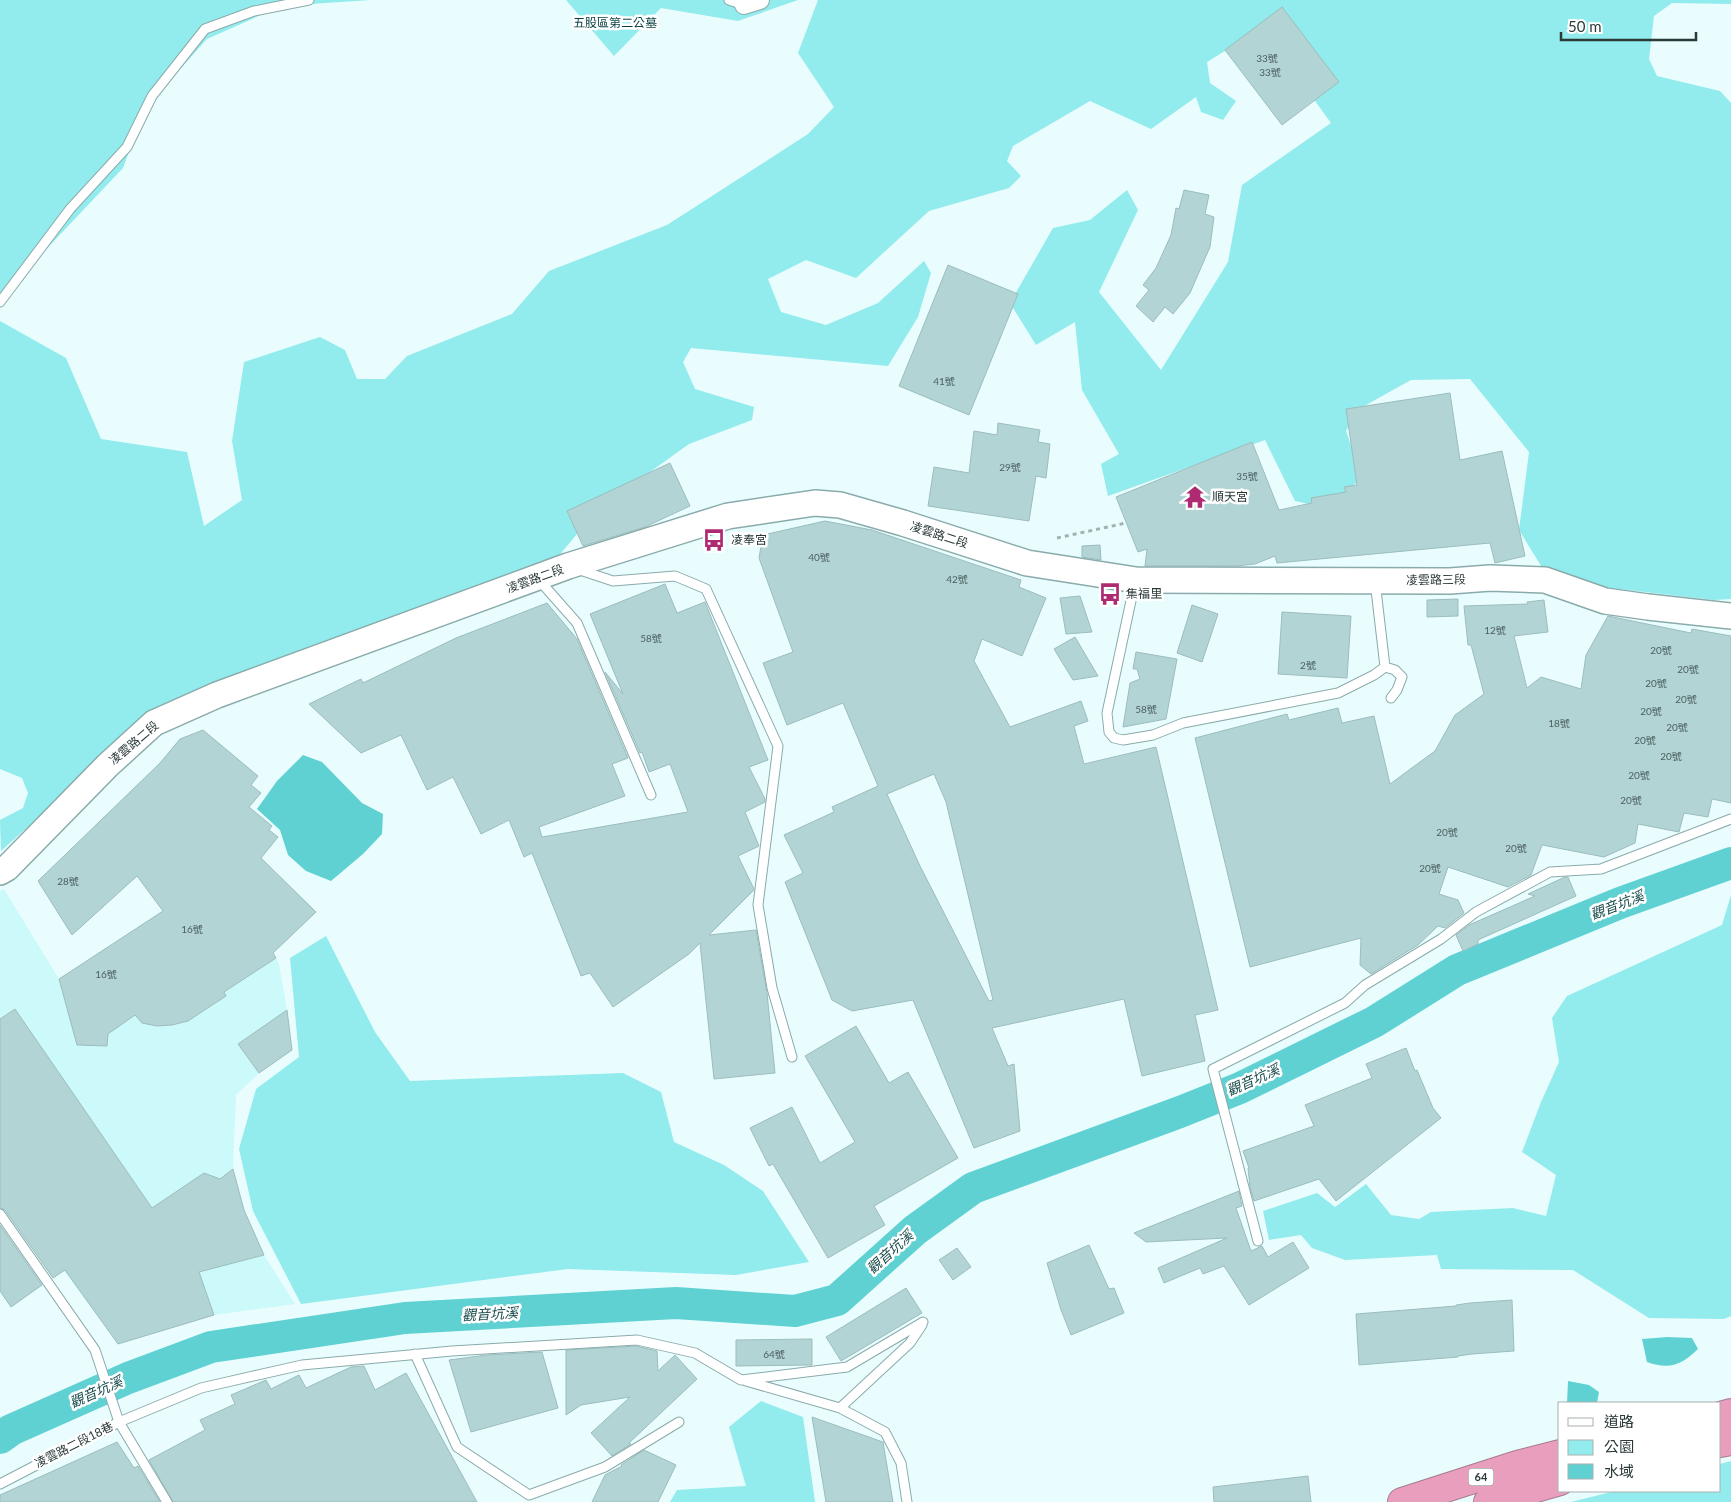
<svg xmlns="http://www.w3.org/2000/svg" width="1731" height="1502" font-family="Lato,'Noto Sans TC',sans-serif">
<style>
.built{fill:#ccf9f9}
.green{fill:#92ebec}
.water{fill:#60d1d3}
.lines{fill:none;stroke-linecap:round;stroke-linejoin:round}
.river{stroke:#60d1d3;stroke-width:32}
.building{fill:#b2d4d4;stroke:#9cbdbd;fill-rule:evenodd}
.lane-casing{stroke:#8aabab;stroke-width:11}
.street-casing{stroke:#8aabab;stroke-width:20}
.secondary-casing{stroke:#8aabab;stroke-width:28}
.highway-casing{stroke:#a67b8f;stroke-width:30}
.path{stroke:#a1b2b3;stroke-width:3;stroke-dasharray:4 4;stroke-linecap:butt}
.lane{stroke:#fff;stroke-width:9}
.street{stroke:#fff;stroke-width:18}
.secondary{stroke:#fff;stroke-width:25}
.highway{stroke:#e99ebe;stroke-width:28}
.labels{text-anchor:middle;stroke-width:5;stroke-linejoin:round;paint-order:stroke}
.number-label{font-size:10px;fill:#4d6060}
.shield{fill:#fff;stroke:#6b7474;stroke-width:1}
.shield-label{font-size:11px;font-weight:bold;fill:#2b3939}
.park-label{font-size:12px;fill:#093f40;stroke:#fff}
.poi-label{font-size:12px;fill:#2b3939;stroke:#fff;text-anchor:start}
.street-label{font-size:12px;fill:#2b3939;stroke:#fff}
.water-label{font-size:14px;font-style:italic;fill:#184b4c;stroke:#fff}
</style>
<rect width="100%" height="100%" fill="#e9fdfe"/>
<path class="built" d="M4 889 59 979 106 1046 108 1034 135 1015 142 1023 157 1026 172 1025 188 1021 226 996 224 992 276 958 279 964 287 1010 238 1044 259 1073 236 1095 233 1169 244 1210 264 1255 295 1304 214 1315 118 1344 0 1184V891Z"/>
<path class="green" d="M0 0H370L281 6 207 39 146 107 123 168 0 298Z
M566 0H798L738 21 661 8 614 56Z
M818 0H1731V4L1672 3 1654 16 1649 59 1657 76 1720 91 1731 103V599L1714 600 1576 584 1543 569 1519 530 1529 452 1470 379 1411 380 1357 410 1346 431 1362 478 1327 508 1295 501 1265 440 1108 496 1101 464 1119 454 1082 390 1075 322 1036 345 1010 303 1053 228 1090 220 1127 190 1138 210 1099 292 1161 370 1228 262 1242 185 1331 123 1262 28 1207 62 1210 83 1236 101 1223 120 1201 112 1196 97 1151 129 1090 101 1013 146 1007 161 1021 176 1009 188 929 211 856 278 806 260 768 279 781 312 826 325 878 303 924 261 931 273 918 317 888 366 691 348 683 362 695 389 754 407 752 420 689 444 597 510 556 559 162 706 1 851 0 820 23 808 28 793 22 778 0 769V321L66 358 101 439 187 452 204 526 242 500 232 441 244 362 320 337 345 350 357 379H385L407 356 512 314 549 271 667 225 808 134 834 107 798 53Z
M1731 895V1316L1724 1319 1649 1318 1573 1270 1441 1269 1437 1255 1345 1260 1312 1248 1301 1235 1269 1240 1263 1211 1317 1193 1335 1207 1366 1184 1391 1215 1419 1219 1431 1212 1513 1208 1546 1216 1556 1175 1522 1152 1541 1102 1559 1062 1552 1018 1567 996 1722 925Z
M326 936 375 1032 410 1081 623 1073 661 1092 674 1142 724 1165 763 1191 809 1262 736 1275 568 1269 301 1304 253 1211 239 1149 256 1089 299 1057 290 958Z
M761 1401 803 1417 815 1502H670L677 1490 746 1486 729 1427Z
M1731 1461V1502H1571L1615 1491H1720V1464Z"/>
<path class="water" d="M303 755 322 762 362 803 383 814 382 834 363 854 331 881 306 871 288 855 280 830 257 809 277 781Z
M1667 1337 1692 1338 1698 1349C1682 1365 1669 1370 1647 1362L1642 1339Z
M1568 1381 1589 1385 1599 1392 1597 1403H1567Z"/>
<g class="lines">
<path class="river" d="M0 1438 11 1430 128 1378 211 1347 405 1318 676 1303 795 1311 837 1300 915 1230 973 1188 1180 1112 1240 1088 1374 1022 1457 970 1620 903 1731 863"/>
</g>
<path class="building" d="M1282 7 1339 82 1282 125 1225 50Z
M1184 190 1209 195 1205 214 1214 217 1210 247 1190 293 1173 314 1165 307 1153 322 1136 306 1149 290 1143 285 1156 268 1171 235 1176 208 1179 209Z
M948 265 1018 294 969 415 899 386Z
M1450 393 1460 460 1502 451 1525 556 1495 563 1490 543 1277 563 1275 556 1255 564 1236 566H1145L1147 549 1138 552 1116 497 1252 442 1279 510 1312 503 1311 498 1346 492 1344 487 1357 485 1346 409Z
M998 423 1040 430 1038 442 1050 444 1046 478 1036 476 1029 521 928 506 934 467 969 473 974 431 997 435Z
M670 463 690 506 645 527 583 546 567 511Z
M825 521 872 530 1021 580 1019 587 1046 598 1022 656 982 639 974 661 1010 727 1081 701 1088 721 1074 726 1084 764 1156 747 1218 1010 1195 1015 1205 1061 1142 1076 1124 999 992 1028 1008 1066 1014 1064 1020 1131 974 1148 913 1000 852 1011 832 1000 785 882 803 873 784 835 834 812 832 807 878 786 843 703 787 725 763 663 793 652 759 558 763 535ZM934 774 946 802 993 1000 989 1001 920 866 887 794Z
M1100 545 1101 560 1082 557V546Z
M665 584 677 613 705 602 768 760 749 767 765 799V802L745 812 759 846 738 856 754 889 753 891 709 935 756 930 767 993 775 1073 714 1079 700 943 689 954 613 1007 590 973 581 976 532 853 524 857 509 820 481 834 453 777 427 790 401 735 361 753 309 704 361 679 363 683 456 638 547 603 577 639 628 758 612 764 625 796 539 827 542 837 688 812 670 764 649 772 642 752 640 753 605 672 623 694 590 614Z
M1080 596 1092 632 1066 634 1060 598Z
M1458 599V616L1427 617V600Z
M1544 600 1548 632 1514 636 1527 688 1541 677 1581 689 1586 655 1608 616 1691 633 1692 629 1731 636V803L1712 799 1708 817 1684 813 1679 832 1638 824 1635 843 1604 857 1542 845 1531 875 1508 887 1448 867 1439 894 1458 900 1464 913 1445 928 1438 926 1418 945 1371 974 1360 965 1361 938 1250 967 1195 738 1287 714 1289 720 1338 708 1342 723 1374 716 1390 784 1435 751 1455 715 1484 694 1471 645H1468L1464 606 1528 604 1527 602Z
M1192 605 1218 614 1202 662 1177 653Z
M1282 612 1351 616 1347 678 1278 674Z
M1075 637 1098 676 1073 680 1054 649Z
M1136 652 1177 659 1166 719 1123 727 1130 683 1140 679 1137 669H1133Z
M203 730 258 776 251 785 261 793 249 807 272 826 269 830 278 837 261 858 316 912 273 953 276 958 224 992 226 996 188 1021 172 1025 157 1026 142 1023 135 1015 108 1034 107 1046 77 1045 59 979 163 911 137 876 72 935 38 881 160 763 180 739Z
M1565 877H1568L1576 896 1478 940V944L1463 951 1456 935 1469 925 1535 896 1528 894Z
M15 1009 152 1208 204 1173 220 1179 233 1169 244 1210 264 1255 199 1272 214 1315 118 1344 65 1270 53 1278 5 1210 0 1208V1019Z
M287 1010 292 1050 259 1073 238 1044Z
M856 1026 889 1083 908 1072 958 1158 874 1206 885 1225 828 1258 773 1164 769 1166 750 1128 792 1107 820 1163 855 1142 805 1056Z
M1406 1048 1415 1071 1417 1070 1433 1108 1441 1118 1336 1201 1319 1179 1254 1201 1250 1187 1248 1168H1249L1243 1151 1314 1126 1305 1105 1372 1078 1366 1064Z
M1239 1191 1242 1206 1236 1208 1251 1251 1262 1246 1268 1257 1293 1242 1309 1268 1249 1305 1224 1266 1203 1274 1200 1268 1164 1283 1158 1268 1227 1238 1146 1242 1134 1233Z
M0 1225 42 1285 11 1307 0 1291Z
M1089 1245 1109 1289 1114 1288 1124 1313 1071 1335 1061 1310 1047 1263Z
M957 1248 971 1267 953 1280 939 1260Z
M906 1288 922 1313 841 1361 826 1337Z
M1512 1300 1514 1351 1472 1354 1458 1356V1357L1359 1365 1356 1314 1456 1306V1305L1470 1303Z
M812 1339V1365L736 1366V1340Z
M636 1346 657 1351 658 1371 675 1355 697 1379 629 1443 631 1444 612 1456 591 1433 630 1397 581 1405 566 1415V1350Z
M542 1352 558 1408 471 1432 449 1360 487 1355Z
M364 1366 375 1390 406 1373 477 1502H173L149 1460 205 1430 200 1420 235 1404 231 1395 266 1380 271 1389 299 1375 306 1388 351 1367Z
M812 1417 883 1442 893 1502H826Z
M117 1442 134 1468 138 1466 160 1502H0V1495Z
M644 1450 676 1465 658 1502H592L605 1475 622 1466 621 1465Z
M1308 1476 1311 1502H1214L1213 1487Z"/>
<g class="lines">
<defs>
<path id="lane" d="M729 0 744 5
M0 302 70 209 127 147 152 96 205 29 254 11 309 0
M577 569 613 581 675 576 706 589 778 746 758 905 772 988 792 1057
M539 580 577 623 651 795
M1375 581 1385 667 1395 670 1402 677 1397 690 1391 698
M1135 582 1107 713 1109 732 1114 738 1123 740 1153 735 1183 723 1338 693 1374 675 1385 667
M0 1214 95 1350 119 1422 167 1502
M1258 1241 1213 1069 1345 1003 1365 985 1441 939 1476 912 1550 872 1601 869 1731 819
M415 1354 457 1447 529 1495 605 1467 679 1422
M746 1381 840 1408
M0 1484 119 1422 201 1388 302 1365 452 1351 637 1340 695 1353 741 1380 847 1367 923 1322
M907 1502 901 1463 885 1432 840 1408 910 1343 922 1325"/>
<path id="street" d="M744 5 760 0"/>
<path id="secondary" d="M0 872 7 868 108 765 154 723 217 695 568 566 728 516 815 503 840 505 903 523 1027 563 1136 580 1450 581 1490 578 1545 580 1605 601 1648 607 1731 616"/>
<path id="highway" d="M1720 1416 1731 1413
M1720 1443 1731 1441
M1402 1502 1517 1465 1560 1454
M1488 1502 1560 1481"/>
</defs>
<use href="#lane" class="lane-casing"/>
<use href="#street" class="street-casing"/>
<use href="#secondary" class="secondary-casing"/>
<use href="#highway" class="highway-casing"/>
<path class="path" d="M1057 538 1126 523"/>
<use href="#lane" class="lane"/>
<use href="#street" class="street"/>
<use href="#secondary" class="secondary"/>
<use href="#highway" class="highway"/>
</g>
<defs>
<symbol id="temple-bare" viewBox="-9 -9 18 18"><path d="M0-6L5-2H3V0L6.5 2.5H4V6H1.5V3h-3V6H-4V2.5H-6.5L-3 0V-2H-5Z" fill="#ae2b73" stroke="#fff" stroke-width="2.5" paint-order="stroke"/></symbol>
<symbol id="bus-bare" viewBox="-9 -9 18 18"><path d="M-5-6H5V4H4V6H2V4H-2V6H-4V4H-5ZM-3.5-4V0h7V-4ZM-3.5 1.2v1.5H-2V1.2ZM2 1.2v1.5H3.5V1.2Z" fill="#ae2b73" stroke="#fff" stroke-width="2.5" paint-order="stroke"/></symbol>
</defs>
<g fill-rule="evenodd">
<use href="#temple-bare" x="1179" y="481" width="32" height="32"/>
<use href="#bus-bare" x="698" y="524" width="32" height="32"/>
<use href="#bus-bare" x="1094" y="578" width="32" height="32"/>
</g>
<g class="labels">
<g class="number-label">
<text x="1267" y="62">33號</text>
<text x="1270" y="76">33號</text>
<text x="944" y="385">41號</text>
<text x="1010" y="471">29號</text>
<text x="1247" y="480">35號</text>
<text x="819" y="561">40號</text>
<text x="957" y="583">42號</text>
<text x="1495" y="634">12號</text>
<text x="651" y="642">58號</text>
<text x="1661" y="654">20號</text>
<text x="1308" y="669">2號</text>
<text x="1688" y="673">20號</text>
<text x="1656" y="687">20號</text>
<text x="1686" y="703">20號</text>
<text x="1146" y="713">58號</text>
<text x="1651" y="715">20號</text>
<text x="1559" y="727">18號</text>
<text x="1677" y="731">20號</text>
<text x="1645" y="744">20號</text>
<text x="1671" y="760">20號</text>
<text x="1639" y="779">20號</text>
<text x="1631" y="804">20號</text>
<text x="1447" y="836">20號</text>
<text x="1516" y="852">20號</text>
<text x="1430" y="872">20號</text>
<text x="68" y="885">28號</text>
<text x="192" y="933">16號</text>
<text x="106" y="978">16號</text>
<text x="774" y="1358">64號</text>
</g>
<rect class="shield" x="1468.5" y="1468.5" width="25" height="17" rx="4"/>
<g class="shield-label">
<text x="1481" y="1481">64</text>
</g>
<g class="park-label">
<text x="615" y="27">五股區第二公墓</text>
</g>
<g class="poi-label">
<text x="1212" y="501">順天宮</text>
<text x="731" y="544">凌奉宮</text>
<text x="1126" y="598">集福里</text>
</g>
<g class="street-label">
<text transform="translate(939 535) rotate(18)" y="4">凌雲路二段</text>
<text transform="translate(535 579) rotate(-20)" y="4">凌雲路二段</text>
<text transform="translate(1436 580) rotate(-1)" y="4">凌雲路三段</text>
<text transform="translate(134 743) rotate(-40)" y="4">凌雲路二段</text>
<text transform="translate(74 1445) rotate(-27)" y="4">凌雲路二段18巷</text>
</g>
<g class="water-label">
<text transform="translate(1617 905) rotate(-21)" y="5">觀音坑溪</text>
<text transform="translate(1253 1080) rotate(-24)" y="5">觀音坑溪</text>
<text transform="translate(890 1252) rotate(-42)" y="5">觀音坑溪</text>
<text transform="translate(490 1314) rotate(-3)" y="5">觀音坑溪</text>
<text transform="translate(96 1392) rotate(-24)" y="5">觀音坑溪</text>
</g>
</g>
<rect x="1558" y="1402" width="162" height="90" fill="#ffffff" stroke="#aab0b0"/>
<rect x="1568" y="1418" width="25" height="8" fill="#ffffff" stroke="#aab0b0"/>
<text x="1604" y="1427" font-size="15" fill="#2b3939">道路</text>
<rect x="1568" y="1440" width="25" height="15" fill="#92ebec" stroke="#aab0b0"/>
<text x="1604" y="1452" font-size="15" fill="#2b3939">公園</text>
<rect x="1568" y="1464" width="25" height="15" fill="#60d1d3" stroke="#aab0b0"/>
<text x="1604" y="1477" font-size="15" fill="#2b3939">水域</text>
<path d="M1561 32v8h135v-8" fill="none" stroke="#2b3939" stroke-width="2.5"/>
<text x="1568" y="32" font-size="15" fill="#2b3939" stroke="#ffffff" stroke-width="4" paint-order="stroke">50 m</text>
</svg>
